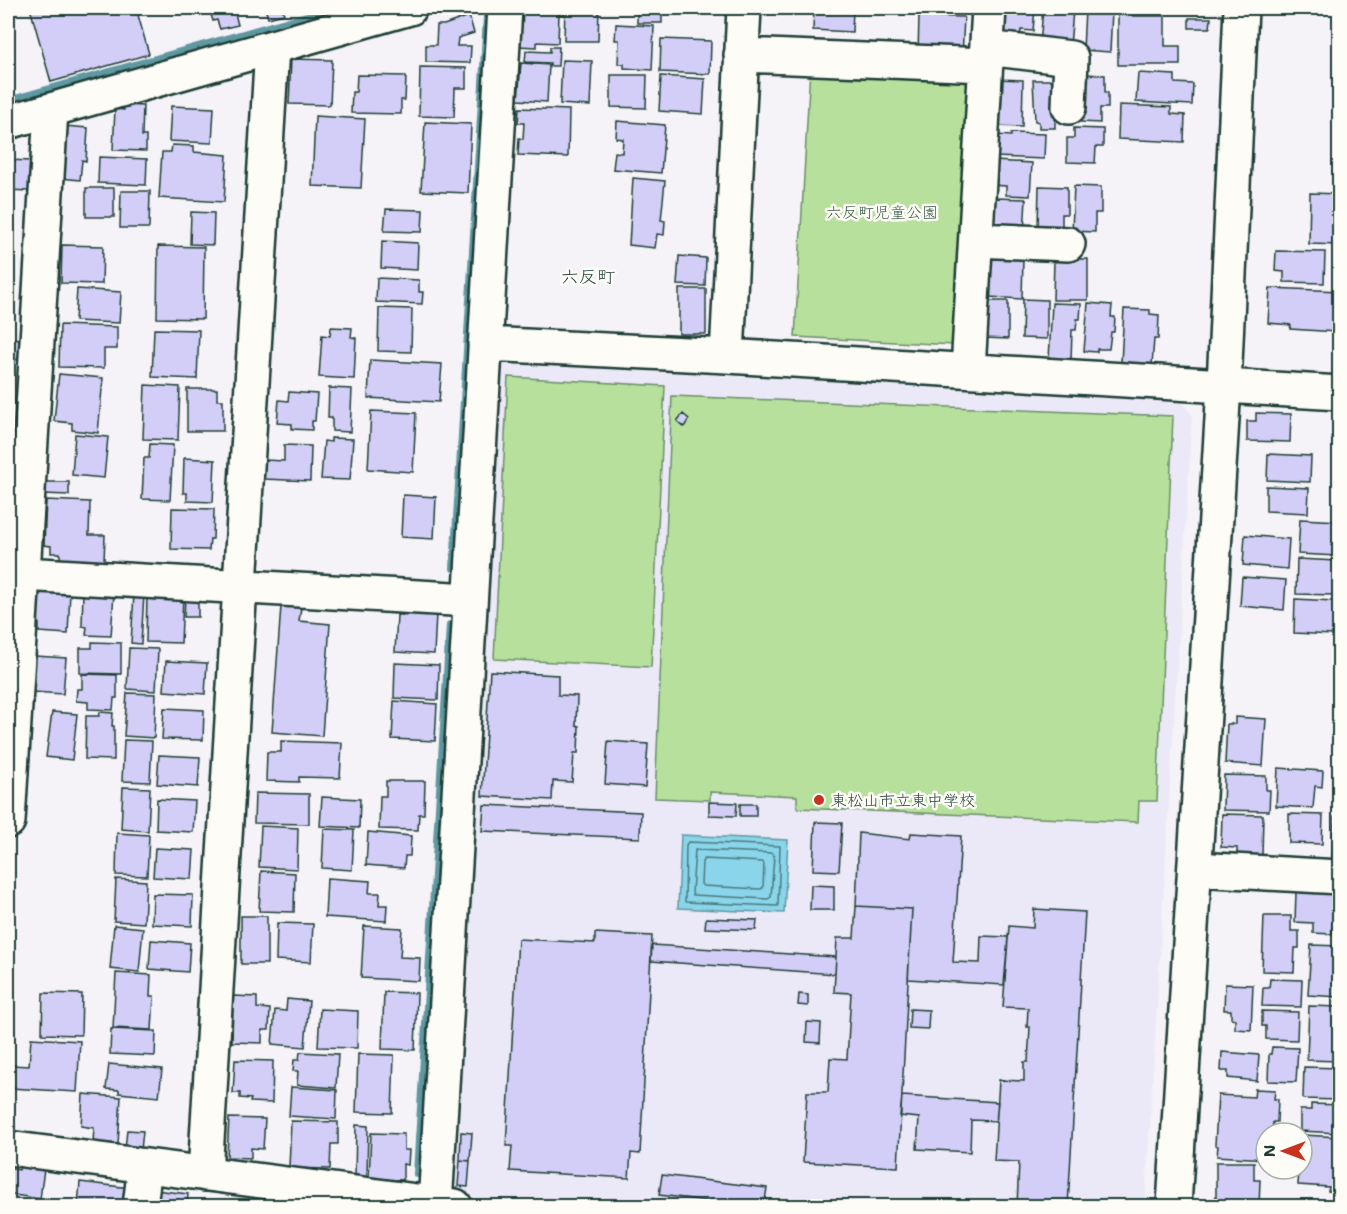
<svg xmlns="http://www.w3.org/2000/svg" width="1347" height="1214" font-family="'Shantell Sans','Klee One',sans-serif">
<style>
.built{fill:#ebe8f7}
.green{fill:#b7e09d;stroke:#6b8e68;stroke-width:1.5}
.water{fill:#8ad5ea;stroke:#5f98a1;stroke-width:1.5}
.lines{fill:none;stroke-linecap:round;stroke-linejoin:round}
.shore{stroke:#4a7a7d;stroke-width:1.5}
.stream{stroke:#5f98a1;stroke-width:8}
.building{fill:#d3cef7;stroke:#1f3d34;stroke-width:1.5}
.street-casing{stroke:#1f3d34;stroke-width:38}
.secondary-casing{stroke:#1f3d34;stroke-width:38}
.street{stroke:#fdfcf7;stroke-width:33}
.secondary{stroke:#fdfcf7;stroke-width:33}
.poi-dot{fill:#c8321e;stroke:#fdfcf7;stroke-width:2}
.labels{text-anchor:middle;stroke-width:5;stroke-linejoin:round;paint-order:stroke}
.park-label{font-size:16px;fill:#3d5e49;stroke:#fdfcf7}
.poi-label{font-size:16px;fill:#1f3d34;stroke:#fdfcf7;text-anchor:start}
.neighbourhood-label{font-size:18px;fill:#1f3d34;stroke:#fdfcf7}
</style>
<rect width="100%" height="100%" fill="#f5f3f7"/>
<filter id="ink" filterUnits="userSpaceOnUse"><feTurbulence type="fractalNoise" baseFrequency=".0167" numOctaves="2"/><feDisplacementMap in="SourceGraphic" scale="12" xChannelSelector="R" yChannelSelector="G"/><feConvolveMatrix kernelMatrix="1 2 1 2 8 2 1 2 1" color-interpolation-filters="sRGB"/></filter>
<g filter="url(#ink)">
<path class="built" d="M505 363 1181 402 1192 415 1145 1206H548L455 1195 447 1185 495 372Z"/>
<path class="green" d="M810 68 960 76 969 86 955 345 795 337Z
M508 377 665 386 651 667 494 659Z
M672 396 1173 416 1157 801H1139L1138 822 797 808V796L710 792V800L655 798Z"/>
<path class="water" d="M681 835 788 840 784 913 678 908Z"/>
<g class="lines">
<path class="shore" d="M688 842 780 846 778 906 685 902 686 845Z
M695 850 772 853 774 856 771 897 768 899 693 895 692 892Z
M704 859 763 862 764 864 763 888 760 889 703 886 701 884 702 862Z"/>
<path class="stream" d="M8 101 335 8
M454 568 487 17
M417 1174 450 625"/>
</g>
<path class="building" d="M30 8H136L149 54 51 82Z
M209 8H237V9L234 10 238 25 220 29 217 20 213 21Z
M265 8H290L283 10 284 14 268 18Z
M565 8H599L598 41H564Z
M637 8H662V23H637Z
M814 8H862V9H853L852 32 813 30Z
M1003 8H1035L1033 31 1021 30 1020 36 1001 35Z
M1043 8 1073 10 1070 47 1040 45Z
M1281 8H1340V10Z
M1085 9 1112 10 1110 52 1083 50Z
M519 11 559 12 558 43 537 42V47L517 46Z
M1118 12H1133V16H1165V46H1180V65H1118Z
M469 16 474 33 458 38 457 46H471L470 63 426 62V45H436L437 25H444Z
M919 16 964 17 962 57 918 55Z
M1189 18H1211L1210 28H1189Z
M616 24 654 26 652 70 624 68V64H618L619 40H615Z
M661 39 711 41 710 74 660 72Z
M550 47H559L558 66H550V63L525 62 526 51 550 52Z
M291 59 332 60 330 105 289 104Z
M562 60 592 61 590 106 560 104Z
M521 63 549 65 547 102 518 100Z
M420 67 466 68V88H455L454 117 419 116Z
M1138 73 1175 75V83L1193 84 1192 105 1136 102Z
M1082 74 1105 75V92L1108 93V108H1100V123L1081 122Z
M357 75 406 76 405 100H401V114L351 113 352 92H356Z
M611 75H647L646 108 611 107Z
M661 76 705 79 703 114 659 111Z
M997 79 1023 80 1022 127 996 126Z
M1033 80H1055V128H1039V122L1035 121Z
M124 105 143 106 142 136H146V151L113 150 115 109 124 110Z
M1119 105 1171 107V114L1185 115 1184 142 1118 139Z
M171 106 214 108 212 143 169 141Z
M519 108 569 110 568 157 518 155 519 138 523 139 524 123H518Z
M315 116 365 119 361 188 312 186Z
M617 121 665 125 661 173 613 169 615 152 622 153 623 139 616 138Z
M425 122 471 124 468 193 421 191Z
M64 126 88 128 86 161 82 160 80 180 60 178Z
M1074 128 1103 129V147H1096L1095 163 1067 162V138H1074Z
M1011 133 1045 134 1044 159 997 157V135L1011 136Z
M172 145 194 146V152L227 155 224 202 159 198 162 152H171Z
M99 157 147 159 146 185 98 183Z
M8 160 30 161 29 191 8 190Z
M994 161 1032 163 1030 196 1006 195V186L992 185Z
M633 178 665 181 661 220 665 221 664 235 657 234 655 248 629 245Z
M1039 186 1067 187V214H1062V228H1038Z
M1074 186 1101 187V213H1095V232L1072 231Z
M86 188H114V217H86Z
M121 191H150L149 228H120Z
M1310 193 1340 194V245L1309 244Z
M995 198 1026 199 1024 233 991 225 992 208 995 209Z
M386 209 423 210 422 232 384 231Z
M191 212 214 213 213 245 190 244Z
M382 241 418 243 417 270 381 268Z
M62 245 103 246 102 284 61 283Z
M158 246 204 247 203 319 157 318Z
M1276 251 1325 252 1324 283 1284 282V272L1275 271Z
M679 256 706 258 705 286 677 285Z
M991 256 1023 258 1022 299 989 297Z
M1054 259H1088V300H1053Z
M377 278 419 280V292H423L422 304 376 302Z
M1270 288 1339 291 1337 332 1290 329 1291 325 1268 323Z
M77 289 121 292 119 323 75 321Z
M679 289H706V334H679Z
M1023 299 1047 300V339L1022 338Z
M986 301H1008V339L985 338Z
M1052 303 1081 304 1080 319H1077L1076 330H1072L1071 361 1049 360Z
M1088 303 1112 305 1111 317H1115L1114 332H1111L1109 349H1097V352L1084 351Z
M379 308 412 309 411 352 378 351Z
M1124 309 1150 310V314L1159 315 1158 339H1154L1152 365 1121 363Z
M60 325 117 327V349H104V368L59 367Z
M331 327 352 328 351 337 356 338 354 379 319 377 322 335 330 336Z
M154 329 199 330 197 379 152 377Z
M8 338 22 339 21 360 8 359Z
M370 360 442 364 439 402 368 398Z
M59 374 103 378 98 433 72 430V423L54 421Z
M145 385 180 387 178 440 143 439Z
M329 388 352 389 350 432 332 431V418H328Z
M187 389H217V400H223V431H187Z
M289 392 317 394 315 421H312V430L292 429V424L277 423 279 400 288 401Z
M371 411 416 413 413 472 368 469Z
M1256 413 1291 414 1290 442 1247 441V421H1256Z
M683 414 689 419 684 427 677 421Z
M75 434 108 437 104 478 72 475Z
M331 438 353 439 350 480 321 479 324 441 331 442Z
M150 444 173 445 170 500 142 499 144 458H149Z
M284 445 311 446 310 481 264 479 265 460 284 461Z
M1268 454 1311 456 1310 482 1267 480Z
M184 458 215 460 213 502 187 501V493H183Z
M43 482H69V495L43 494Z
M1266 486 1309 488 1308 513 1266 511Z
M403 495 436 497 434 539 401 537Z
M46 500 90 502 89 535H105L104 561 60 560V553H51V546L44 545Z
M172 508 214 509 213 539H210L209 550 171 549Z
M1300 519 1340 521 1338 556 1298 554Z
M1245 535 1289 539 1287 569 1243 565Z
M1297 559 1337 561 1335 595 1296 594Z
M1242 577 1286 580 1284 610 1240 606Z
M43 590 70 591 68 634 39 632V624H35L36 602H39V592H43Z
M83 592 114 593 111 636 86 635 87 627 82 626Z
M134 594H144L141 644 131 643Z
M147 594 183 596 181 643 146 642Z
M185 598H198V617H184Z
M1295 599 1334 601 1333 635 1294 633Z
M281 606 301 608 299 621 330 624 322 736 272 732Z
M407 612 436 613 434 654 395 652 397 615H407Z
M92 642 121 643V674L80 673V648H92Z
M129 648 158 649 156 691 127 689Z
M35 656 66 658 63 694 33 692V687H31Z
M166 661 207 663 205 694 164 691Z
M395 663 439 665 438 700 394 698Z
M490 671 558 675V695L577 696 576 725 579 726 578 753H574L572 782 553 781 552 800 482 796Z
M82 674 117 675V698H114L113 710 88 709V702L76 701 77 689H82Z
M127 693 156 694 154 738 124 736Z
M394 701 437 704 435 741 392 739Z
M164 708 204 710 203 740 162 739Z
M52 712 77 714 72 760 46 757Z
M100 712 113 713 112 726H114V760L85 759 86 716H99Z
M1235 717 1266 719 1263 766 1225 763 1227 724H1235Z
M124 740 152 741 150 782 122 781Z
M281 741 342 743 340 778 299 777V782L266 781 267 752H281Z
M608 741 648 744 645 787 605 784Z
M159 755 200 757 198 787 157 784Z
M1278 768 1323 771 1322 787 1315 786 1313 808 1276 806Z
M1336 774H1340V812H1335Z
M1224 775 1266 776V790H1270L1269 811 1223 810Z
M386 781H425L424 814H419L418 830 379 829 380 796H386Z
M123 787 150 788 148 831 121 829Z
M255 793 309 794V824L254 823Z
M322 797 360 799 359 828 320 826Z
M157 799 195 801 193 832 156 830Z
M709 802 737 803 736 816 709 815Z
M740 804H756V816H740Z
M484 805 641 812 640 838 482 831Z
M1222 814 1263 815 1262 857 1237 856V848L1221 847Z
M1289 814 1323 815 1322 844 1289 843Z
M1334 817H1340V863H1332Z
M815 822 842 823 839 871 813 870Z
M261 826 298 828 297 869 259 867Z
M324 829 354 830 352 870 322 868Z
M368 832 411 836 410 856H405L404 868 366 865Z
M117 833 149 835 147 876 116 875Z
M859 833 910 839 911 833 961 836 953 962 980 963 981 936 1008 937 1004 985 908 979 912 909 856 906Z
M155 848 194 850 192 879 153 877Z
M261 871 295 873 294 912 259 911Z
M327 878 370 881 369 893H380L379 905H387L386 921 325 917Z
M116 879 146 881 144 923 114 921Z
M811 885 834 886V910H810Z
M1296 892 1334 893 1332 934 1313 933V923L1295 922Z
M153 894 193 895 192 926 152 924Z
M856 906 912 909 898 1167 803 1162 807 1092H828L830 1058 847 1059 851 993 834 992 836 957 837 938H854Z
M1034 909 1085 912 1068 1206H1017L1019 1162 994 1161 999 1080 1024 1081V1062H1028L1030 1027H1027L1028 1008 1003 1007 1009 926 1033 928Z
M241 916H267V964H241Z
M1264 916H1291V931H1299V948H1295L1294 972 1262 971Z
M706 918 757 920 756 930 705 928Z
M277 923 313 924 311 962 276 960Z
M114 925 143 928 139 972 110 969Z
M364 926 402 928 400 957 420 958 419 981 361 978Z
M595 933 652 936 640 1154 631 1153 629 1178 510 1171 512 1146H506L518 939 595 943Z
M151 940 190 943 188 972 149 969Z
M652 945 836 957 835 974 651 961Z
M1311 945 1340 946V997L1308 995Z
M116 973 151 975 150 996H154L152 1030 113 1028Z
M1270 979 1302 980 1301 1007 1262 1006 1263 988H1269Z
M1225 984 1253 985 1251 1030 1235 1029V1019L1231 1018V1010H1224Z
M384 992 417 993 415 1050 382 1049Z
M43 993 82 994 81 1035 42 1034Z
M799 994 808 995V1006L798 1005Z
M233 996 257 997V1008L270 1009 269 1030H262V1043L232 1042Z
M287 999 309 1001 305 1047 272 1044 275 1010 286 1011Z
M1309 1006 1340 1007V1061L1307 1060Z
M320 1009 358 1011 357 1048 318 1047Z
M910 1009 929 1010 928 1029 909 1028Z
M1262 1011 1298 1012 1297 1040 1266 1039V1026H1262Z
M807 1022 821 1023 820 1043 806 1042Z
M111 1029 156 1031 155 1056 110 1054Z
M31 1038 80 1041 77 1092 10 1088 11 1065 29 1066Z
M1272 1047 1298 1048 1296 1082 1268 1081 1269 1054H1271Z
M300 1052 338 1054 336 1088 297 1085 298 1071H293L294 1060H299Z
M1222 1052 1259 1055 1257 1081 1228 1078V1071H1221Z
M358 1054 394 1055 392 1113 356 1112Z
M235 1060 273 1061 272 1103 250 1102 251 1099 240 1098V1093H233Z
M109 1064 162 1069 159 1097 119 1093V1090L106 1089Z
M1304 1067 1340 1068V1100L1303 1099Z
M291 1087 337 1090 336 1119 289 1116Z
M1255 1089 1275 1090 1274 1099H1278L1277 1122H1273L1272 1133H1266V1159L1217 1156 1218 1146 1215 1145 1218 1095 1254 1097Z
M83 1094 121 1097 118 1144 93 1142 94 1128 81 1126Z
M902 1096 998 1102 996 1121 971 1120 970 1152 917 1149 919 1118 900 1116Z
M1311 1104 1340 1105V1133L1300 1131V1110H1311Z
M229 1118 265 1119 263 1149 251 1148V1158L227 1157Z
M291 1121 338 1122V1144H331L330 1169 289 1168Z
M356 1125 368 1126 367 1178H355Z
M127 1130 143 1131 141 1150 125 1149Z
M461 1132 472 1133 470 1161 460 1160Z
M371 1133 404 1134V1150H409L408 1165 403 1164V1180L369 1179Z
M1302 1135 1340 1137V1192L1328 1191 1329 1187 1298 1185 1299 1169H1302Z
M460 1160 470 1161 468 1187 458 1186Z
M1216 1162H1254V1180H1260L1259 1206H1230V1203H1216Z
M20 1166 44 1169 40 1199 8 1194V1168L19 1170Z
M662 1175 767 1188 764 1206H750L659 1195Z
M80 1182 130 1188 128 1206H78Z
M155 1190 188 1194 187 1206H153Z
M1297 1200 1340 1201V1206H1296Z
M36 1202 67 1206H36Z"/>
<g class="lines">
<defs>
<path id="street" d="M987 48 1071 58 1069 107
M741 55 986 65
M8 122 410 8
M976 240 1068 244
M485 344 727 356 1224 386
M727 356 744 8
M968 370 989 8
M23 574 470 600
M8 821 51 110
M1195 869 1340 877
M8 1148 455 1206
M205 1174 272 47
M140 1206 145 1166
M435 1206 505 8"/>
<path id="secondary" d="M1224 386 1340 393
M1174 1206 1224 386 1241 8"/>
</defs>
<use href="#street" class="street-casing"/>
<use href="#secondary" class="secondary-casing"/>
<use href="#street" class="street"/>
<use href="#secondary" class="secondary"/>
</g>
</g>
<circle class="poi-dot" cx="819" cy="800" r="6"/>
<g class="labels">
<g class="park-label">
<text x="882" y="218">六反町児童公園</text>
</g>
<g class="poi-label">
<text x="831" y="806">東松山市立東中学校</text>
</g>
<g class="neighbourhood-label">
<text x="588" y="283">六反町</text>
</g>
</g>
<rect width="1347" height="1214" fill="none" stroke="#fdfcf7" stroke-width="30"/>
<rect x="15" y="15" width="1317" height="1184" fill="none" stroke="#1f3d34" stroke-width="2" filter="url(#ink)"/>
<g transform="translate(1284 1151) rotate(270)"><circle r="28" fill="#fdfcf7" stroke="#a4b0a9" stroke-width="1.5"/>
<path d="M0-4.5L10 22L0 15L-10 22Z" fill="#c8321e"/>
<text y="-9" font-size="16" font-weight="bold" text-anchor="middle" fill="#1f3d34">N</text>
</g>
</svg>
